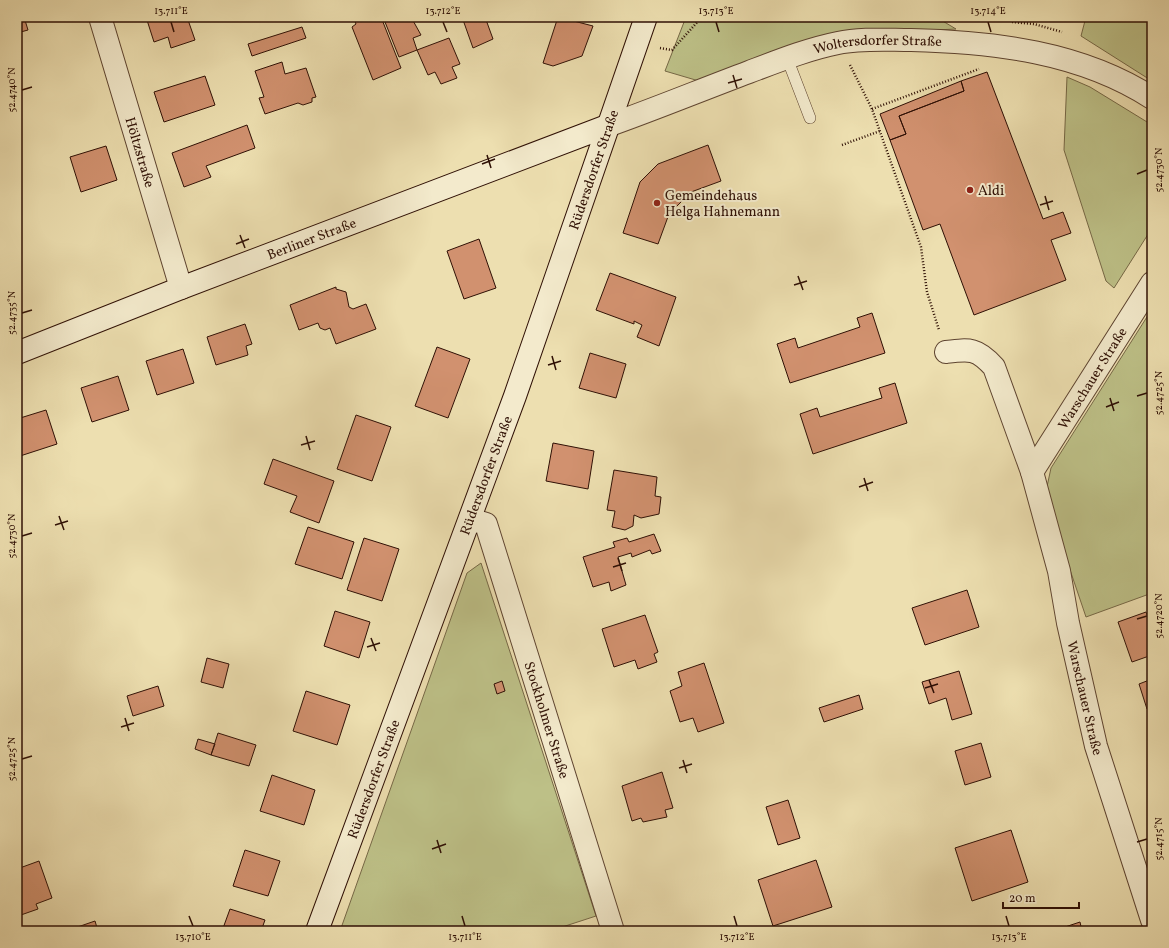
<svg xmlns="http://www.w3.org/2000/svg" width="1169" height="948" font-family="Vollkorn,serif">
<style>
.green{fill:#bdc087;stroke:#766846}
.building{fill:#d1916f;stroke:#2f1005}
.lines{fill:none;stroke-linecap:round;stroke-linejoin:round}
.lane-casing{stroke:#5e4430;stroke-width:12}
.street-casing{stroke:#5e4430;stroke-width:24}
.secondary-casing{stroke:#2f1005;stroke-width:24}
.path{stroke:#2f1005;stroke-width:2.5;stroke-dasharray:1 2;stroke-linecap:butt}
.lane{stroke:#f3eacc;stroke-width:11}
.street{stroke:#f3eacc;stroke-width:22}
.secondary{stroke:#f3eacc;stroke-width:22}
.ticks{fill:none;stroke:#2f1005;stroke-width:1.5}
.poi-dot{fill:#8f2418;stroke:#f3eacc;stroke-width:1.5}
.labels{text-anchor:middle;stroke-width:4;stroke-linejoin:round;paint-order:stroke}
.street-label{font-size:14px;fill:#2f1005;stroke:#f3eacc}
.poi-label{font-size:14px;fill:#2f1005;stroke:#f3eacc;text-anchor:start}
.neatline{fill:none;stroke:#2f1005;stroke-width:1.5}
.ticks-label{font-size:10px;text-anchor:middle;fill:#2f1005}
</style>
<rect width="100%" height="100%" fill="#eddfb0"/>
<filter id="stains"><feTurbulence type="fractalNoise" baseFrequency=".005" numOctaves="4"/><feColorMatrix values="0 0 0 0 .2 0 0 0 0 .09 0 0 0 0 .02 0 0 0 .5 -.17"/></filter>
<radialGradient id="worn" r=".72"><stop offset=".6" stop-color="#630" stop-opacity="0"/><stop offset="1" stop-color="#630" stop-opacity=".3"/></radialGradient>
<path class="green" d="M686 17H936L956 29 851 34 699 81 665 71Z
M1086 17H1152V81L1081 36Z
M1067 77 1090 87 1152 125V228L1114 288 1106 281 1064 150Z
M1152 309V593L1086 617 1045 496 1051 468Z
M481 563 596 916 550 931H340L467 573Z"/>
<path class="building" d="M17 17H24L28 30 17 33Z
M146 17H187L195 40 171 48 168 37 154 42Z
M353 17H381L401 68 373 80 352 27 356 24Z
M383 17H411L421 35 413 38 417 50 399 57Z
M462 17H485L493 39 473 48Z
M558 17 593 26 582 56 553 66 543 63Z
M302 27 306 38 252 56 248 44Z
M449 38 460 64 452 67 457 78 441 84 435 72 428 75 417 50Z
M282 62 285 74 306 68 316 97 312 98V102L303 105 298 103 265 114 259 98 264 97 255 71Z
M987 72 1043 219 1063 212 1071 233 1051 240 1066 280 974 315 940 224 923 230 890 140 906 134 899 116 964 91 961 81Z
M205 76 215 105 164 122 154 92Z
M961 81 964 91 899 116 906 134 890 140 880 114Z
M247 125 255 148 206 166 211 177 184 187 172 153Z
M708 145 721 181 691 192 669 214 658 244 623 233 640 182 658 164Z
M106 146 117 180 81 192 70 157Z
M17 230 20 239 17 241Z
M479 239 496 288 464 299 447 251Z
M610 273 676 297 659 346 637 337 642 325 634 321V324L596 310Z
M336 287V289L346 292 349 307 353 309 366 304 376 329 336 344 330 328 325 330 320 328 318 323 299 330 290 305Z
M872 313 885 353 790 383 777 344 795 338 798 348 860 327 857 318Z
M245 324 252 344 246 346 248 355 216 365 207 337Z
M437 347 470 359 448 418 415 406Z
M183 349 194 383 157 395 146 361Z
M590 353 626 364 616 398 579 388Z
M118 376 129 410 92 422 81 388Z
M895 383 907 423 813 454 800 414 817 408 820 417 882 398 879 388Z
M46 410 57 444 17 457V419Z
M356 415 391 427 372 481 337 469Z
M553 443 594 451 588 489 546 481Z
M273 459 334 481 319 523 290 512 297 496 264 484Z
M614 470 657 477 655 496 661 497 659 514 641 518 634 515 633 526 625 530 612 527 615 511 607 510Z
M308 527 354 542 342 579 295 564Z
M654 534 661 551 652 554 650 550 632 557 631 553 618 557 626 585 611 591 609 582 593 587 583 557 615 547 613 542 627 538 629 542Z
M364 538 399 549 382 601 347 590Z
M967 590 979 627 925 645 912 608Z
M335 611 370 622 359 658 324 646Z
M1146 612 1152 629V655L1132 662 1118 622Z
M645 615 658 652 654 654 657 662 638 669 635 660 614 667 602 629Z
M207 658 229 664 223 688 201 682Z
M704 663 724 723 698 732 693 718 680 722 670 691 682 686 678 672Z
M959 671 972 714 952 720 946 698 929 704 922 682Z
M1152 679V708L1147 709 1139 684Z
M502 681 505 691 497 694 494 684Z
M158 686 164 706 133 716 127 696Z
M306 691 350 705 337 745 293 731Z
M859 695 863 709 824 722 819 708Z
M218 733 256 745 249 766 211 755Z
M198 739 215 744 211 755 195 749Z
M981 743 991 777 965 785 955 751Z
M662 772 673 808 665 810 667 817 643 822 641 818 632 821 622 786Z
M272 775 315 790 304 825 260 811Z
M788 800 800 838 778 845 766 807Z
M1011 830 1028 882 972 901 955 848Z
M245 850 280 861 268 896 233 886Z
M816 860 832 907 773 926 758 880Z
M39 861 52 898 36 904 38 909 18 916 17 869Z
M230 909 265 920 261 931H222Z
M95 921 98 931H66Z
M1080 922 1082 931H1053Z"/>
<g class="lines">
<defs>
<path id="lane" d="M787 58 810 118"/>
<g id="street">
<path id="s1" d="M100 17 181 288"/>
<path id="s2" d="M607 126C655 109 701 90 749 72 778 61 808 49 838 43 861 38 887 40 911 40 994 42 1081 52 1152 98"/>
<path id="s3" d="M1152 283 1032 472 1059 571 1068 623 1096 746 1152 920"/>
<path d="M946 352C970 349 977 348 994 367L1032 472"/>
<path id="s4" d="M470 519 486 524 613 931"/>
</g>
<g id="secondary">
<path id="s5" d="M17 353 181 288 607 126"/>
<path id="s6" d="M317 931 515 396 646 17"/>
</g>
</defs>
<use href="#lane" class="lane-casing"/>
<use href="#street" class="street-casing"/>
<use href="#secondary" class="secondary-casing"/>
<path class="path" d="M1012 22 1034 24 1062 32
M660 48 672 50 702 17
M850 65 872 109 921 247 927 292 939 330
M872 109 979 69
M842 145 880 131"/>
<use href="#lane" class="lane"/>
<use href="#street" class="street"/>
<use href="#secondary" class="secondary"/>
</g>
<path class="ticks" d="M171 22 174 32M443 22 447 32M716 22 719 32M988 22 991 32M733 75 737 88M728 83 742 79M22 90 32 87M487 155 491 168M482 164 495 159M1137 174 1147 170M1045 196 1049 210M1040 205 1053 201M240 235 245 248M236 244 249 239M798 276 803 290M794 285 807 281M22 313 32 310M552 356 556 370M548 365 561 361M1137 396 1147 393M1110 398 1114 411M1106 407 1119 402M306 436 310 450M301 445 315 441M864 478 868 491M859 487 873 482M59 516 64 530M55 525 68 521M22 536 32 533M618 558 622 571M613 567 626 563M1137 619 1147 616M371 638 376 651M367 647 380 643M929 680 934 693M925 688 938 684M125 718 129 731M121 727 134 723M22 759 32 756M683 760 687 773M679 768 692 764M437 840 441 853M1137 842 1147 839M432 849 446 844M189 916 193 926M462 916 465 926M734 916 737 926M1006 916 1009 926"/>
<g class="poi-dot">
<circle cx="970" cy="190" r="4"/>
<circle cx="657" cy="203" r="4"/>
</g>
<g class="labels">
<g class="street-label">
<text dy="5" stroke="none"><textPath href="#s2" startOffset="285">Woltersdorfer Straße</textPath></text>
<text dy="5" stroke="none"><textPath href="#s1" startOffset="141">Höltzstraße</textPath></text>
<text dy="5" stroke="none"><textPath href="#s6" startOffset="810">Rüdersdorfer Straße</textPath></text>
<text dy="5" stroke="none"><textPath href="#s5" startOffset="316">Berliner Straße</textPath></text>
<text transform="translate(1092 378) rotate(-58)" y="5">Warschauer Straße</text>
<text dy="5" stroke="none"><textPath href="#s6" startOffset="486">Rüdersdorfer Straße</textPath></text>
<text dy="5" stroke="none"><textPath href="#s3" startOffset="456">Warschauer Straße</textPath></text>
<text dy="5" stroke="none"><textPath href="#s4" startOffset="222">Stockholmer Straße</textPath></text>
<text dy="5" stroke="none"><textPath href="#s6" startOffset="162">Rüdersdorfer Straße</textPath></text>
</g>
<g class="poi-label">
<text x="978" y="195">Aldi</text>
<text x="665" y="200">Gemeindehaus<tspan x="665" dy="16">Helga Hahnemann</tspan></text>
</g>
</g>
<rect width="1169" height="948" fill="none" stroke="#eddfb0" stroke-width="44"/>
<path d="M1003 902v6h76v-6" fill="none" stroke="#2f1005" stroke-width="2"/>
<text x="1009" y="902" font-size="12" fill="#2f1005" stroke="#f3eacc" stroke-width="3" paint-order="stroke">20 m</text>
<rect x="22" y="22" width="1125" height="904" class="neatline"/>
<g class="ticks-label">
<text x="171" y="14">13.711°E</text>
<text x="443" y="14">13.712°E</text>
<text x="716" y="14">13.713°E</text>
<text x="988" y="14">13.714°E</text>
<text transform="translate(11 90) rotate(-90)" y="4">52.4740°N</text>
<text transform="translate(1158 170) rotate(-90)" y="4">52.4730°N</text>
<text transform="translate(11 313) rotate(-90)" y="4">52.4735°N</text>
<text transform="translate(1158 393) rotate(-90)" y="4">52.4725°N</text>
<text transform="translate(11 536) rotate(-90)" y="4">52.4730°N</text>
<text transform="translate(1158 616) rotate(-90)" y="4">52.4720°N</text>
<text transform="translate(11 759) rotate(-90)" y="4">52.4725°N</text>
<text transform="translate(1158 839) rotate(-90)" y="4">52.4715°N</text>
<text x="193" y="940">13.710°E</text>
<text x="465" y="940">13.711°E</text>
<text x="737" y="940">13.712°E</text>
<text x="1009" y="940">13.713°E</text>
</g>
<rect width="100%" height="100%" filter="url(#stains)"/>
<rect width="100%" height="100%" fill="url(#worn)"/>
</svg>
